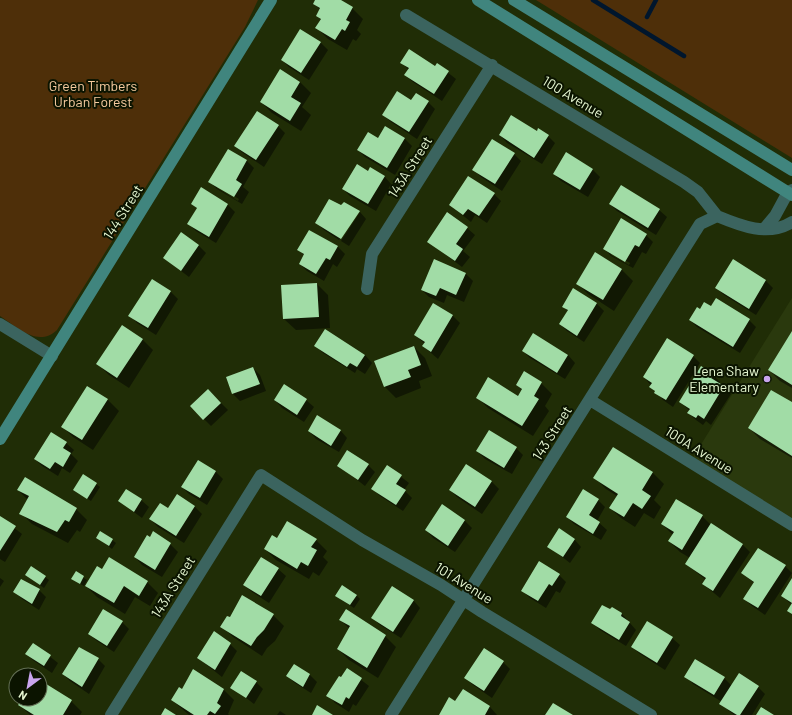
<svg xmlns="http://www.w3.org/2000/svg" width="792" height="715" font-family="Barlow,sans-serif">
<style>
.built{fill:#2a390d}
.green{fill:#4e2f09}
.shadow{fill:#0007;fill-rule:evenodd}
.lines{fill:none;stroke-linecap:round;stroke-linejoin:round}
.stream{stroke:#00162d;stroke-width:4.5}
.building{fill:#a1dca6}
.street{stroke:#3b645f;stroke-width:12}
.secondary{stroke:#40857e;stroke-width:12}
.poi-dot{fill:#c9a5ee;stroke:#0b1400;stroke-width:1.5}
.labels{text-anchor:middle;stroke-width:4;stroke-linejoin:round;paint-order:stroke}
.park-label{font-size:14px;fill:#f7cb9f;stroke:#0b1400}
.street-label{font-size:14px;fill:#e7f8d2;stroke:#0b1400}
.poi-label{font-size:14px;fill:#e7f8d2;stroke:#0b1400;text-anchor:end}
</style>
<rect width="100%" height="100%" fill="#202d06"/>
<path class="built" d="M792 298V518L692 459Z"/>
<path class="green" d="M0 0H258L245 27 57 330C38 348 17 327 0 316Z
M536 0H792V158Z"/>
<path class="shadow" d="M316 0H339L352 8 363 19 357 30 361 34 356 41 353 39 347 50 328 39 317 28 321 20 317 16 321 10 314 4Z
M320 42 328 50 309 80 289 67 282 60Z
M402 63 435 67 437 64 456 79 442 101 413 82 405 75 409 70Z
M300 82 311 93 302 107 311 115 301 131 272 113 261 102Z
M412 101 428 102 435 109 417 139 391 122 384 115Z
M278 126 285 133 264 167 243 153 235 146Z
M386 127 405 139 412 146 395 175 365 157 358 150 378 139Z
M537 132 548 136 555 143 542 164 507 143 500 135Z
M228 150 247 161 254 168 243 187 249 192 242 204 217 189 210 182ZM217 186 239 199 238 201 217 188Z
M514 154 521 161 502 191 481 177 474 170Z
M592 169 600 177 588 197 561 181 554 174Z
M368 172 384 176 391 184 376 211 350 196 343 189Z
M202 189 228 205 235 212 216 243 196 231 189 224 198 209 192 204Z
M494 194 501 201 487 223 475 215 471 222 450 205Z
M344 203 360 212H357L339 240 324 230 317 223Z
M610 204 659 210 667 217 656 235 617 211Z
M360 212 366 219 349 246 341 241Z
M467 228 475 235 463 251 470 257 462 267 428 241Z
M646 235 653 242 646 254 642 252 633 268 611 256 604 248ZM611 252 630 263 629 265 611 255Z
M198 245 206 253 189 277 164 258Z
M337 246 345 254 337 267 333 264 324 281 307 271 300 264 305 256 299 250Z
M595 254 622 270 633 281 614 311 588 294 577 283Z
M733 261 766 281 773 288 756 315 724 295 716 288Z
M465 273 473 281 464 302 447 295 444 303 429 297 422 290Z
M152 280 171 292 178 299 156 335 137 323 130 315Z
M317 284 328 295 330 328 296 330 284 319 282 286Z
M596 303 604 311 584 342 567 331 560 324 568 311 563 306Z
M434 304 453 316 460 323 438 359 423 346 425 344 415 335Z
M701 310 749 320 756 327 740 353 697 327 690 320Z
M792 332V388L780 381 769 370Z
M142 339 153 350 129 388 109 375 98 364Z
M315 345 365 355 372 363 365 374 357 369 355 373 323 353Z
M414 347 425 358 432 376 419 381 421 388 396 398 385 387 375 361Z
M523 351 568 355 575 363 565 379 530 358Z
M693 356 700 363 673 407 663 400 644 377Z
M253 368 260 375 266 391 240 401 233 394 227 377Z
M713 375 720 382 719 384 731 394 711 425 706 421 703 425 696 420 688 413 690 411 680 402Z
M541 383 552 394 545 406 549 411 533 436 488 408 477 397H518L522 390 517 385Z
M208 390 228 410 211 426 191 406Z
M108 400 119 411 93 450 73 437 62 426Z
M275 400H306L314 407 304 422 282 408Z
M792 404V458L760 439 749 428Z
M340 430 347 438 339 452 316 439 309 431Z
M66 443 74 450 71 454 78 461 70 473 62 468 58 476 42 466 35 459Z
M516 448 523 455 512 474 485 459 477 451Z
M613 448 653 473 664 484 654 500 661 507 654 519 644 513 635 527 621 518 610 508 617 496 606 489 595 478Z
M198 462 216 472 223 479 207 505 189 494 182 487Z
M338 465H368L375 472 365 486Z
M387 466 409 483 404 490 412 498 403 511 380 496 372 488Z
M491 481 499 489 482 514 457 497 450 490Z
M96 484 100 487 91 501 75 490Z
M18 490 76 509 87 520 80 532 77 530 68 543 32 524 21 513 28 500Z
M141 500 149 507 142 518 119 501Z
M598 500 605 507 597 521 607 530 601 540 574 524 567 517Z
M194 506 202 514 184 543 158 527 150 519 168 510Z
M702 516 711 525 743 545 750 552 720 598 703 584 706 580 686 564 690 558 680 552 669 541 673 535 662 524Z
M0 517 22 534 5 562 0 559Z
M465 521 472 528 455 552 433 538 426 530Z
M98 538 112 540 116 543 112 549Z
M278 539 316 540 327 551 323 557 328 562 319 576 313 572 309 579 276 560 265 549Z
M574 539 581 547 570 563 548 546Z
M170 544 178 552 162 577 142 565 135 557Z
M785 566 792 573 765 615 752 606 744 599 754 583 743 573Z
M31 567 49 580 44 588 26 575Z
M278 569 286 576 269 603 252 592 244 585Z
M103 570 147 582 158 593 150 606 135 597 125 614 97 597 86 586Z
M76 573 87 580 84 586 72 579Z
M559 575 566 582 560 593 556 591 546 608 530 598 523 591Z
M0 578 4 581 0 587Z
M792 580V614L788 610 792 605 782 596Z
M39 590 46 597 39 610 22 599 15 592Z
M356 595 360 599 354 608 336 596Z
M243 597 273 615 284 626 275 641 267 648 262 656 233 637 222 626 230 619Z
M413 600 420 608 401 638 380 625 373 618Z
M612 608 622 614 636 630 626 646 600 630 593 623Z
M340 620 385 636 396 647 378 678 349 660 338 649 350 629Z
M122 622 129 629 114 652 97 641 89 634Z
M647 623 672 638 680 645 665 670 640 654 632 647Z
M34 644 58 663 52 673 34 661 26 654Z
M230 644 237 651 222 677 198 658Z
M98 659 105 666 89 694 70 681 63 674Z
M503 662 510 669 492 698 473 685 466 678Z
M347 669 369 686 356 706 353 704 349 712 335 703 328 695Z
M310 675 317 682 311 693 295 683 287 676Z
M686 676 724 678 732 686 758 687 765 694 752 715H734L721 704 722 702 693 684Z
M256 682 263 689 254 704 232 687Z
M40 689 71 701 82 712 80 715H30L20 705 24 699H40Z
M223 689 234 700 228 714 229 715H189L172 700 182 691Z
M463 690 490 707 497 715H441L449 698 455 702Z
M280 711 286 715H277Z"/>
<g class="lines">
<path class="stream" d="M593 0 684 56
M647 17 656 0"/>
</g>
<path class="building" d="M315 0H341L353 7 346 20 350 22 345 31 342 29 335 40 315 28 321 19 316 16 320 8 313 4Z
M300 29 321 42 301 73 281 60Z
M409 49 435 66 437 63 449 71 434 94 404 75 409 68 400 63Z
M280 69 300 82 291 97 301 103 290 121 260 102Z
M397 91 411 100 416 93 429 101 409 132 382 115Z
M257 111 279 125 256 160 234 146Z
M511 115 537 131 538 128 549 135 534 158 499 135Z
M385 126 405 138 387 168 357 150 368 132 378 138Z
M492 139 515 153 495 184 472 170Z
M228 149 247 160 236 180 242 184 234 197 208 182Z
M566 152 593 169 580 190 553 174Z
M357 164 368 171 370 167 385 176 368 204 342 189Z
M468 176 495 193 479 216 468 209 463 215 449 205Z
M621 185 660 209 648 228 609 204Z
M201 187 228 204 209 237 187 224 197 208 191 204Z
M329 199 341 205 344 202 360 211 341 239 315 223Z
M447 212 468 227 456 244 463 249 455 261 427 242Z
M621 218 647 234 639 247 635 245 625 262 603 249Z
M309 230 338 246 330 260 326 258 316 274 299 264 304 254 297 250Z
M181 232 199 245 181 271 163 258Z
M595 252 622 269 603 300 576 284Z
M434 259 466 273 456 295 440 288 436 296 421 290Z
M733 259 766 280 749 309 715 288Z
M152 279 171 291 148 328 128 316Z
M317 283 319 317 283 319 281 285Z
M573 288 597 303 577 336 559 324 568 310 562 307Z
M716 298 750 319 733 347 689 320 697 307 700 309 704 302 711 306Z
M433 303 453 315 431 352 422 346 425 342 414 335Z
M122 325 143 339 117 378 96 364Z
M325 329 365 355 357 367 350 363 347 367 314 346Z
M792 331V385L768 370Z
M533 333 568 355 557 373 522 351Z
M667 338 694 355 666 400 654 393 655 391 649 387 652 383 643 377Z
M414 346 421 365 408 370 411 377 384 387 374 361Z
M701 366 714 374 711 378 724 386 704 419 698 415 696 418 687 413 690 409 679 402Z
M253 367 260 384 232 394 226 377Z
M524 371 542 382 534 396 539 399 522 426 476 398 488 377 518 396 522 389 516 385Z
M284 384 307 399 297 415 274 400Z
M87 386 108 399 82 440 61 427Z
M208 389 221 403 203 420 190 406Z
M771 390 792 402V456L748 428Z
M317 415 341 430 331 446 308 431Z
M489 430 517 447 504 468 476 451Z
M51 432 67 442 63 448 71 453 63 467 55 462 50 469 34 459Z
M613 447 653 472 642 490 651 496 642 509 633 503 624 517 609 508 618 494 593 478Z
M347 450 369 464 358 480 337 466Z
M198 460 216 471 200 498 181 487Z
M466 464 492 481 475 507 449 490Z
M387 465 402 475 396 484 406 490 396 505 371 489Z
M83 474 97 483 87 499 73 490Z
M25 477 77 508 69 522 65 520 57 532 19 514 29 496 17 490Z
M126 489 142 499 134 512 118 501Z
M583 489 599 499 589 515 600 522 593 534 566 517Z
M177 494 195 506 176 536 149 519 160 503 168 508Z
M676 499 703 515 682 550 668 541 674 532 661 524Z
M442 504 465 520 448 546 425 530Z
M0 516 16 526 0 551Z
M287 521 317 539 311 547 317 550 308 566 301 562 297 569 264 549 272 535 277 538Z
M711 523 743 544 713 591 702 584 706 578 685 564Z
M559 528 575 539 563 557 547 547Z
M100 531 113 539 109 546 96 538Z
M153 531 171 543 155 570 134 557 147 535 150 537Z
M758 548 786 565 758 608 743 599 754 582 741 573Z
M109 557 148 581 139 596 124 586 114 603 85 586 97 566 102 569Z
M261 557 279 568 261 596 243 585Z
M539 561 560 574 552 586 549 584 538 601 521 591Z
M31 566 46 576 40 585 25 575Z
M76 571 84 576 80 584 71 579Z
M792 578V614L787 611 792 603 781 596Z
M21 579 40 589 32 604 13 592Z
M342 585 357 595 350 605 335 596Z
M392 586 414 600 393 632 371 618Z
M242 595 274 614 264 630 257 637 251 646 220 627 227 616 230 617Z
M602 605 610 609 612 607 622 613 621 616 630 622 619 640 591 623Z
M103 609 123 621 107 646 88 634Z
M346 609 386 635 367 668 337 649 350 626 339 620Z
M647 621 673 637 657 663 631 647Z
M214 631 231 643 215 670 197 658Z
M33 643 51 655 44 666 25 654Z
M79 647 99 658 82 687 62 674Z
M484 648 504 661 484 691 464 678Z
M695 659 725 677 714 695 684 677Z
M294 664 310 674 303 687 286 676Z
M347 668 362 678 349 699 346 697 342 705 326 696 339 676 341 677Z
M193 669 224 689 217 703 221 706 215 714 210 711 207 715H194L171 700 179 687 182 689Z
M241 671 257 681 246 698 230 688Z
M739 673 759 686 740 715H737L719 704Z
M43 682 72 700 63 715H34L18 705 23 699H40V687Z
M463 689 490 706 485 715H439L449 697 455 701Z
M553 703 573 715H545Z
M317 705 333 715H312Z
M761 707 774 715H756Z
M165 708 176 715H161Z"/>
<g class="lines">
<path class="street" d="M406 15 684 182 698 192 717 216
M764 229 775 216 788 192 792 190
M367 289 372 254 492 65
M0 324 52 356
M590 400 792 525
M111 715 261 475 362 540 441 585 482 612 651 715
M391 715 700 224 717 216C741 226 768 237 792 222"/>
<path class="secondary" d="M478 0 792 195
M514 0 792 170
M0 439 271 0"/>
</g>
<circle class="poi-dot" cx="767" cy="379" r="4"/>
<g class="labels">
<g class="park-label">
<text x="93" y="91">Green Timbers<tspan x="93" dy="16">Urban Forest</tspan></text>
</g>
<g class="street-label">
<text transform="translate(573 97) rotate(31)" y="5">100 Avenue</text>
<text transform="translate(410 167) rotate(-58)" y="5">143A Street</text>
<text transform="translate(123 212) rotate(-58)" y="5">144 Street</text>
<text transform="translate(552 433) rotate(-58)" y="5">143 Street</text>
<text transform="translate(699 450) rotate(32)" y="5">100A Avenue</text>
<text transform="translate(464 583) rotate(32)" y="5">101 Avenue</text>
<text transform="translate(173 587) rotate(-58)" y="5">143A Street</text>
</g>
<g class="poi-label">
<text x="759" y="376">Lena Shaw<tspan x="759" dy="16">Elementary</tspan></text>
</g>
</g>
<g transform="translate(28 687) rotate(212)"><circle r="19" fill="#0b1400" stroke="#636f54"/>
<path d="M0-3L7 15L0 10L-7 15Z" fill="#c9a5ee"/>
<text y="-6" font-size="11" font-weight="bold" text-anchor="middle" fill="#e7f8d2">N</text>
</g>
</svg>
